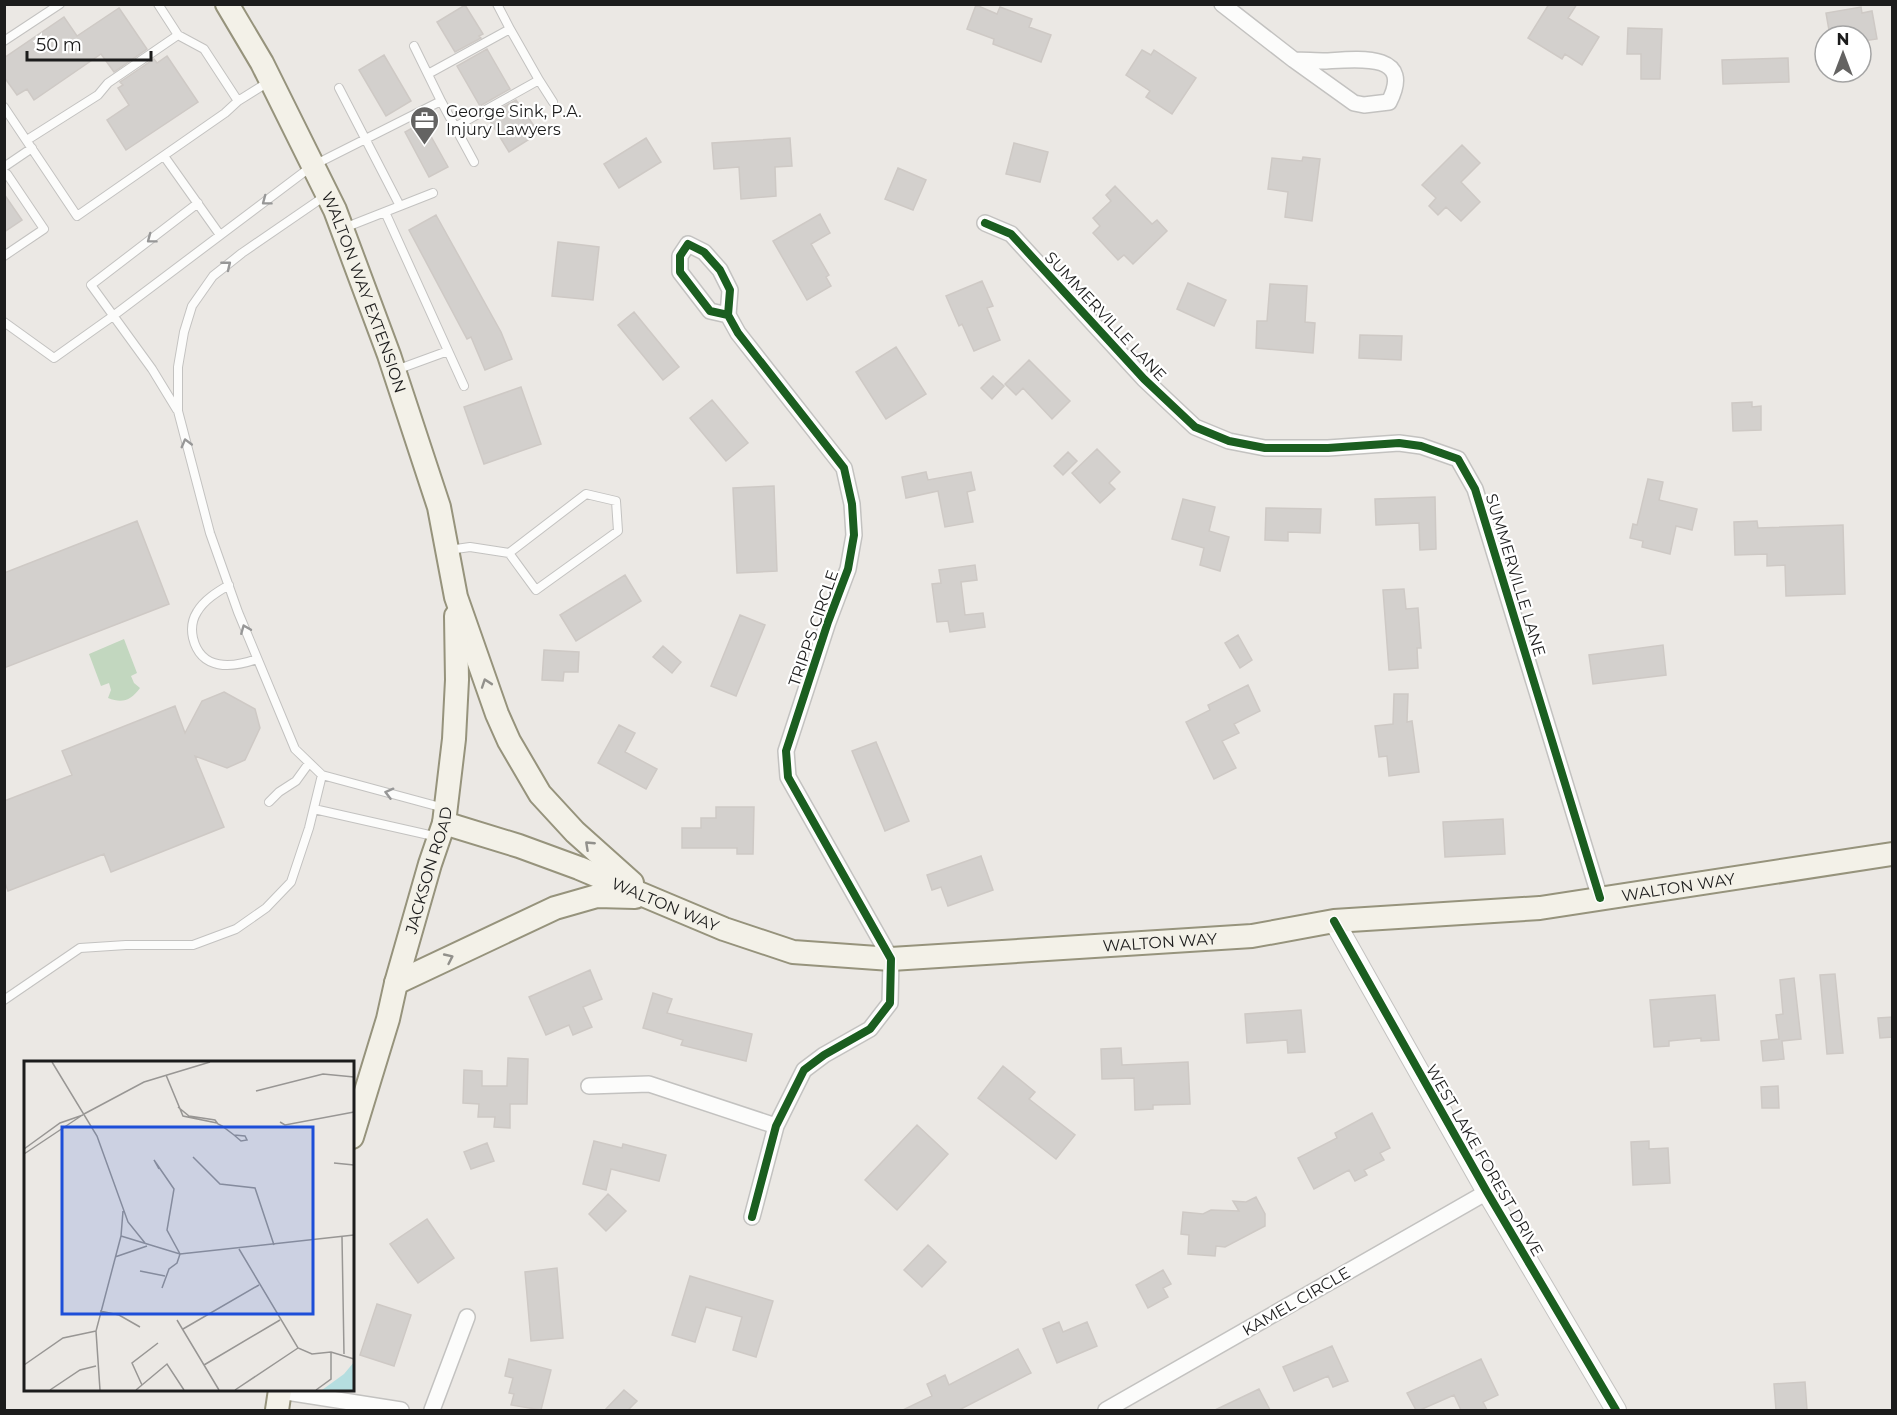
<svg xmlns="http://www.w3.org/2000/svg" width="1897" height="1415" font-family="Montserrat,sans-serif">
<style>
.cemetery{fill:#c2d7bf}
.building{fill:#d3d0cd;stroke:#cec9c5;stroke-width:1.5}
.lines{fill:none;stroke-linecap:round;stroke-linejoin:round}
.service-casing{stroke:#c3c2c0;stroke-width:10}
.minor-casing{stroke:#c3c2c0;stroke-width:18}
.tertiary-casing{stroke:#c3c2c0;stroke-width:22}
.secondary-casing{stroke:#96937c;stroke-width:26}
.service{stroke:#fcfcfb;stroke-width:8}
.minor{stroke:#fcfcfb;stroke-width:15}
.tertiary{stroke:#fcfcfb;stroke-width:20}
.secondary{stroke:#f3f1e8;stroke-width:22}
.cycleway-casing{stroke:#fff;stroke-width:11}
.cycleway{stroke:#1b5e20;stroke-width:8}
.oneway{stroke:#979797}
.oneway2{stroke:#92918c}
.labels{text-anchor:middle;stroke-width:4.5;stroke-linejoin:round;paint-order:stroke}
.poi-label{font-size:16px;fill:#1c1c1c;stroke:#fff;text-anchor:start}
.street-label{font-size:16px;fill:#1c1c1c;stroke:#fff}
.inset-road{fill:none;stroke:#989694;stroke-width:1.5}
.view{fill:#1d4ed8;fill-opacity:0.15;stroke:#1d4ed8;stroke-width:3}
.inset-edge{fill:none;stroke:#1c1c1c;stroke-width:3}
</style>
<rect width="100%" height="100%" fill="#ebe8e4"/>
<path class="cemetery" d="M124 639 137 673 131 676 134 683 140 688C131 700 123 704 108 698L111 690 109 683 101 686 89 654Z"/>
<path class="building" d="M1549 4H1577L1568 18 1599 37 1582 65 1565 54 1562 59 1528 38Z
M465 5 483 34 479 36 481 38 455 52 437 22Z
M976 5 997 14 1000 7 1032 19 1029 27 1051 35 1041 62 993 44 994 39 967 29Z
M1861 7 1862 13 1872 11 1877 39 1864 41 1863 36H1830L1826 13Z
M119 8 147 49 114 72 101 54 34 100 27 89 17 95 4 77V58L64 17 77 36Z
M1628 28 1662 29 1660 79H1641V54H1627Z
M487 49 510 89 480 106 457 66Z
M1142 50 1151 55 1154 50 1196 78 1172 114 1146 97 1150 91 1126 75Z
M384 55 411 101 386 116 359 70Z
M167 56 198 102 126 150 107 120 129 105 118 88 123 85 120 82 154 59 157 63Z
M1788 58 1789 82 1723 84 1722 60Z
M516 100 539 133 509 152 487 116Z
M423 122 448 167 429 177 405 132Z
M646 138 661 162 619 188 604 164Z
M790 138 792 166 775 167 776 196 741 199 739 167 714 169 712 143Z
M1014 143 1048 152 1040 182 1006 174Z
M1462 145 1480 163 1461 182 1480 202 1461 221 1446 207 1438 215 1429 206 1436 198 1422 185Z
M1303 157 1320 159 1312 221 1285 217 1288 192 1268 189 1272 158 1302 161Z
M898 168 926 180 913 210 885 199Z
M1115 186 1152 224 1157 220 1167 231 1133 264 1124 255 1118 260 1093 233 1100 226 1093 218 1111 201 1106 195Z
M4 194 22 220 4 232Z
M820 214 830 233 811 244 829 275 826 277 831 286 807 300 773 241Z
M436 215 501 332 512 359 485 370 471 337 467 339 409 230Z
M558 242 599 247 593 300 552 296Z
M982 281 993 306 987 308 1000 340 974 351 962 324 959 326 946 296Z
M1188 283 1226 300 1214 326 1177 309Z
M1270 284 1307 286 1305 322 1315 323 1313 353 1256 348 1257 321H1267Z
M634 312 679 367 663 380 618 325Z
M1360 335 1402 336 1401 360 1359 358Z
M896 347 926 394 886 419 856 372Z
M1029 360 1070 401 1052 419 1023 388 1016 395 1005 384Z
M993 376 1004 386 992 399 981 388Z
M521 387 541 444 484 464 464 407Z
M712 400 748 443 726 461 690 418Z
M1752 402V407L1761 406V430L1733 431 1732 403Z
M1097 449 1120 472 1109 483 1115 489 1100 503 1072 473Z
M1068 452 1077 461 1063 475 1054 466Z
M926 472 928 480 971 472 975 490 967 492 973 522 945 527 938 491 906 498 902 477Z
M1648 479 1663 482 1659 500 1697 509 1692 530 1676 526 1670 554 1642 547 1643 541 1630 538 1633 524 1637 525Z
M774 486 777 571 737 573 733 488Z
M1435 497 1436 549 1420 550 1419 523 1376 525 1375 499Z
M1183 499 1215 507 1209 531 1229 537 1220 571 1200 565 1204 548 1172 539Z
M1266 508 1321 509 1320 533 1288 532V541L1265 540Z
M137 521 169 604 4 668V573Z
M1757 521 1758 528 1843 525 1845 594 1786 596 1785 565 1767 566V554L1735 555 1734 522Z
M975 565 977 580 961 582 965 615 983 613 985 627 950 632 948 621 937 622 932 584 941 583 939 570Z
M625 575 641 601 576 641 560 615Z
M1404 589 1406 609 1418 608 1421 648H1417L1418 668 1389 670 1383 590Z
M740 615 765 625 736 696 711 686Z
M1238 635 1252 660 1240 668 1225 643Z
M1663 645 1666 675 1593 684 1589 655Z
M663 646 681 662 672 673 653 657Z
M544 650 579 652 578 672H564L563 681 542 680Z
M1248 685 1260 711 1234 724 1239 733 1222 741 1236 768 1214 779 1186 722 1210 710 1208 705Z
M224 692 255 709 260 728 245 760 227 768 195 756 224 827 111 872 104 854 8 891 4 880V801L72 775 62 751 175 706 185 733 202 701Z
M1394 694H1408L1407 722 1412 721 1419 772 1389 776 1387 756 1379 757 1375 726 1393 724Z
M619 725 635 733 625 752 657 769 646 789 598 763Z
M876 742 909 821 885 831 852 751Z
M716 807H754L753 854H737V848H682V828H701V818H716Z
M1503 819 1505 854 1445 857 1443 822Z
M981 856 993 890 948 906 941 887 932 890 927 875Z
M590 970 602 999 583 1007 592 1027 573 1035 569 1025 546 1035 529 997Z
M1835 974 1843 1053 1827 1054 1820 975Z
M1794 978 1801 1039 1782 1041 1784 1059 1763 1061 1761 1041 1779 1039 1776 1015 1783 1014 1780 980Z
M653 993 672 999 667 1013 752 1034 746 1061 681 1045 683 1040 643 1028Z
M1715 995 1719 1040 1701 1041V1038L1669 1041V1046L1654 1047 1650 1000Z
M1301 1010 1305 1052 1288 1053 1287 1040 1247 1043 1245 1014Z
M1893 1017V1037L1880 1038 1878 1018Z
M1121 1048 1122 1065 1188 1062 1190 1104 1153 1105V1109L1135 1110 1134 1078 1102 1079 1101 1049Z
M508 1058 528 1059 527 1104H510V1128L494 1127 495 1117H478L479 1104 463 1103 464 1070 482 1071V1086H507Z
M1003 1066 1035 1092 1029 1099 1075 1135 1056 1159 978 1098Z
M1778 1086 1779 1108H1762L1761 1087Z
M1372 1113 1390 1148 1380 1153 1384 1160 1364 1170 1367 1175 1355 1181 1349 1170 1314 1189 1298 1158 1337 1138 1335 1133Z
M917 1125 948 1154 897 1210 865 1180Z
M594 1141 622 1148 623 1144 666 1155 659 1181 611 1169 606 1190 583 1184Z
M1649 1141V1149L1668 1148 1670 1183 1633 1185 1631 1142Z
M487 1143 494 1161 471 1169 464 1152Z
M608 1194 626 1211 606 1231 589 1214Z
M1256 1197 1265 1214V1226L1225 1247 1216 1246 1215 1256 1188 1254 1189 1235 1181 1234 1183 1212 1203 1214 1211 1210 1239 1211 1233 1201 1246 1202Z
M427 1219 454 1258 418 1283 390 1244Z
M928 1245 946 1262 922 1287 904 1270Z
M557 1268 563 1338 531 1341 525 1272Z
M1163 1270 1171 1284 1163 1288 1168 1297 1148 1308 1136 1285Z
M690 1276 773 1301 756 1357 733 1350 742 1317 706 1307 695 1342 672 1335Z
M377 1304 411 1315 394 1366 360 1355Z
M1059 1322 1063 1332 1087 1322 1097 1346 1057 1363 1043 1329Z
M1332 1346 1348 1381 1333 1387 1328 1376 1294 1391 1283 1367Z
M1018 1349 1031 1373 959 1410H903L932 1396 927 1384 945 1375 949 1385Z
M509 1359 551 1370 541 1410 511 1405 514 1394 509 1393 513 1378 505 1376Z
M1481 1359 1498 1395 1483 1402 1487 1410H1461L1454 1395 1420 1410H1416L1407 1393Z
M1805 1382 1807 1410H1776L1774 1384Z
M1259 1389 1270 1410H1215Z
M624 1390 637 1401 628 1410H605Z"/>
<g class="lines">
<defs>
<path id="service" d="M497 4 510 29
M4 41 60 4
M414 46 441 101
M428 74 510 29 539 80 455 127
M539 80 553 102
M339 88 400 206
M238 101 270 81
M4 107 77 216 225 113 238 101 204 49 178 35 158 4
M27 140 98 95 108 83 178 35
M164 156 220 235
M4 167 32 148
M4 175 7 174 44 229 4 256
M325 196 242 253 213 276 192 306 184 332 178 367V411L210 533 238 612 295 749 322 775 444 808
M385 212 464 386
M344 228 433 193
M4 322 54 358 113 316 312 166 441 101 474 162
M396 370 448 351
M177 410 152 369 91 285 198 203
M449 550 470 547 509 553 586 494 616 501 618 531 536 590 509 553
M229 585C217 592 204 600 197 612 192 620 191 629 193 638 201 671 232 668 257 659
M269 802 279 792 296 781 309 763
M314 809 438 837
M4 1000 80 948 126 945H193L236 929 266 908 291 882 309 828 322 775"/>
<path id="minor" d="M1222 4 1294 60 1354 103 1364 105 1389 102C1415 52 1357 59 1326 61 1316 61 1304 60 1294 60
M985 223 1011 234 1144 379 1195 427 1229 441 1265 448H1328L1399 443 1421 446 1458 459 1475 489 1600 898
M728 315 710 311 680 272V256L688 244 704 252 720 270 730 290 728 315 738 333 844 468 852 504 854 535 848 569 828 622 786 751 788 777 891 959 890 1003 870 1029 824 1055 804 1070 776 1126 752 1217
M589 1086 649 1084 776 1126
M280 1391 401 1410
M432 1410 467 1317
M1106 1410 1487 1192"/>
<path id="tertiary" d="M1334 921 1487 1192 1616 1410"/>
<g id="secondary">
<path id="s1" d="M227 4 262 63 335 210 389 355 439 507 456 597 497 714 509 741 540 794 575 832 632 883"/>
<path id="s2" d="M444 823 519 846 579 868 724 929 793 952 891 959 1252 936 1334 921 1540 908 1892 854"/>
<path d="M396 983 555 908 597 896 635 897"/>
<path id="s3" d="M352 1137 388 1019 396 983 430 864 444 823 454 739 457 680 456 616"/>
<path d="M277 1410 280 1390"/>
</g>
</defs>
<use href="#service" class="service-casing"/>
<use href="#minor" class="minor-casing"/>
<use href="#tertiary" class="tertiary-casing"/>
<use href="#secondary" class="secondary-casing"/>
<use href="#service" class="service"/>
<use href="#minor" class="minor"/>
<use href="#tertiary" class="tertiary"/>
<use href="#secondary" class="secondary"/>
<defs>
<path id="cycleway" d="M985 223 1011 234 1144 379 1195 427 1229 441 1265 448H1328L1399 443 1421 446 1458 459 1475 489 1600 898
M728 315 710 311 680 272V256L688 244 704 252 720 270 730 290 728 315 738 333 844 468 852 504 854 535 848 569 828 622 786 751 788 777 891 959 890 1003 870 1029 824 1055 804 1070 776 1126 752 1217
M1334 921 1487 1192 1616 1410"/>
</defs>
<use href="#cycleway" class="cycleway-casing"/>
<use href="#cycleway" class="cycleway"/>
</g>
<defs><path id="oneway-chevron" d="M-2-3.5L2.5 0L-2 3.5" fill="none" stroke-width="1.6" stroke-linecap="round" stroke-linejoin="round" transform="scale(1.5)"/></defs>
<g class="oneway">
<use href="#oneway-chevron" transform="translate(266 201) rotate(143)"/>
<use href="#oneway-chevron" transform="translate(151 239) rotate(143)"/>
<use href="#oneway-chevron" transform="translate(227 265) rotate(-39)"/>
<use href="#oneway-chevron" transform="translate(186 443) rotate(-105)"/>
<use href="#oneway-chevron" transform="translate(245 629) rotate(-112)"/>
<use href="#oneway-chevron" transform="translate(389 793) rotate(-165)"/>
</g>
<g class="oneway2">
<use href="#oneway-chevron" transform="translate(486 683) rotate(-109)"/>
<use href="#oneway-chevron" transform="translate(589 845) rotate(-137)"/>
<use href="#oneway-chevron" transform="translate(449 958) rotate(-25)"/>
</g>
<defs>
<symbol id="office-pin" viewBox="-11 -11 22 30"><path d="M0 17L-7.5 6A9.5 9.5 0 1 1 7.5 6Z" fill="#646362" stroke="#fff"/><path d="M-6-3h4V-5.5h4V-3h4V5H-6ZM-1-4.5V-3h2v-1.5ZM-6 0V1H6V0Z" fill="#fff"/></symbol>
</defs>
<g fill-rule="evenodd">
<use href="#office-pin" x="408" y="104" width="33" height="45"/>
</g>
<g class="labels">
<g class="poi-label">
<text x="446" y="117">George Sink, P.A.<tspan x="446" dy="18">Injury Lawyers</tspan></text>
</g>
<g class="street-label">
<text dy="6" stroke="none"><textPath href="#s1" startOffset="320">WALTON WAY EXTENSION</textPath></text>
<text transform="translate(1106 316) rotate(47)" y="6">SUMMERVILLE LANE</text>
<text transform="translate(1516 575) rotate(73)" y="6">SUMMERVILLE LANE</text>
<text transform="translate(813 628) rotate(-71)" y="6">TRIPPS CIRCLE</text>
<text dy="6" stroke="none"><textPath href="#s3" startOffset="278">JACKSON ROAD</textPath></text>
<text dy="6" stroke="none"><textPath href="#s2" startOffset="1262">WALTON WAY</textPath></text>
<text dy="6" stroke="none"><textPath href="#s2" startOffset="236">WALTON WAY</textPath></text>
<text dy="6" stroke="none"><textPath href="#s2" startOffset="740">WALTON WAY</textPath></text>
<text transform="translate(1485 1160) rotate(60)" y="6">WEST LAKE FOREST DRIVE</text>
<text transform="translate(1296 1301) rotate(-30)" y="6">KAMEL CIRCLE</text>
</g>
</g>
<g transform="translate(24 1061)">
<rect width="330" height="330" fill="#ebe8e4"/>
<path d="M330 301V329H298L320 313Z" fill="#b5dee0"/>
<path class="inset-road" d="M28 1 73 75 104 161 121 182M142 14 159 55 193 62M232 30 299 13 330 16M154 46 165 55 191 59 194 63 198 65 210 74 217 80 223 79 221 75 210 74M60 53 120 21 186 1M256 61 261 64 330 51M0 88 36 62 59 54M0 93 60 53M169 96 196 123 231 127 250 184M310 102 330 104M135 108 130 99 150 128 143 169 156 193 153 202 145 208 138 227M97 175 156 193 330 174M318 176 320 293M215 188 274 287 288 293 307 291 330 298M91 196 123 185M116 210 141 215M76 250 95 254 116 266M153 259 195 329M159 268 235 224M0 304 39 277 72 270M180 304 256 259M118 324 108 302 134 282M26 329 56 309 72 305M76 329 72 270 97 175 99 150M112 329 143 303 160 329M211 329 274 287M292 329 307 318V291"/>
<path class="view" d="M38 66H289V253H38Z"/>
<rect width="330" height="330" class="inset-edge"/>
</g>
<rect width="1897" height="1415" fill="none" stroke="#1c1c1c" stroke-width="12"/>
<g transform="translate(1843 54)"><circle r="28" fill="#ffffff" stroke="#a4a4a4" stroke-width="1.5"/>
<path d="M0-4.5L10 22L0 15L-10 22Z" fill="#646362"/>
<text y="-9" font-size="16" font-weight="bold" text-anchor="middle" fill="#1c1c1c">N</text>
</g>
<path d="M27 51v9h124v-9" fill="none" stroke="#1c1c1c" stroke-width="3"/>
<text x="36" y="51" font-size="18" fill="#1c1c1c" stroke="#ffffff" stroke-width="4.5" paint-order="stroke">50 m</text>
</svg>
